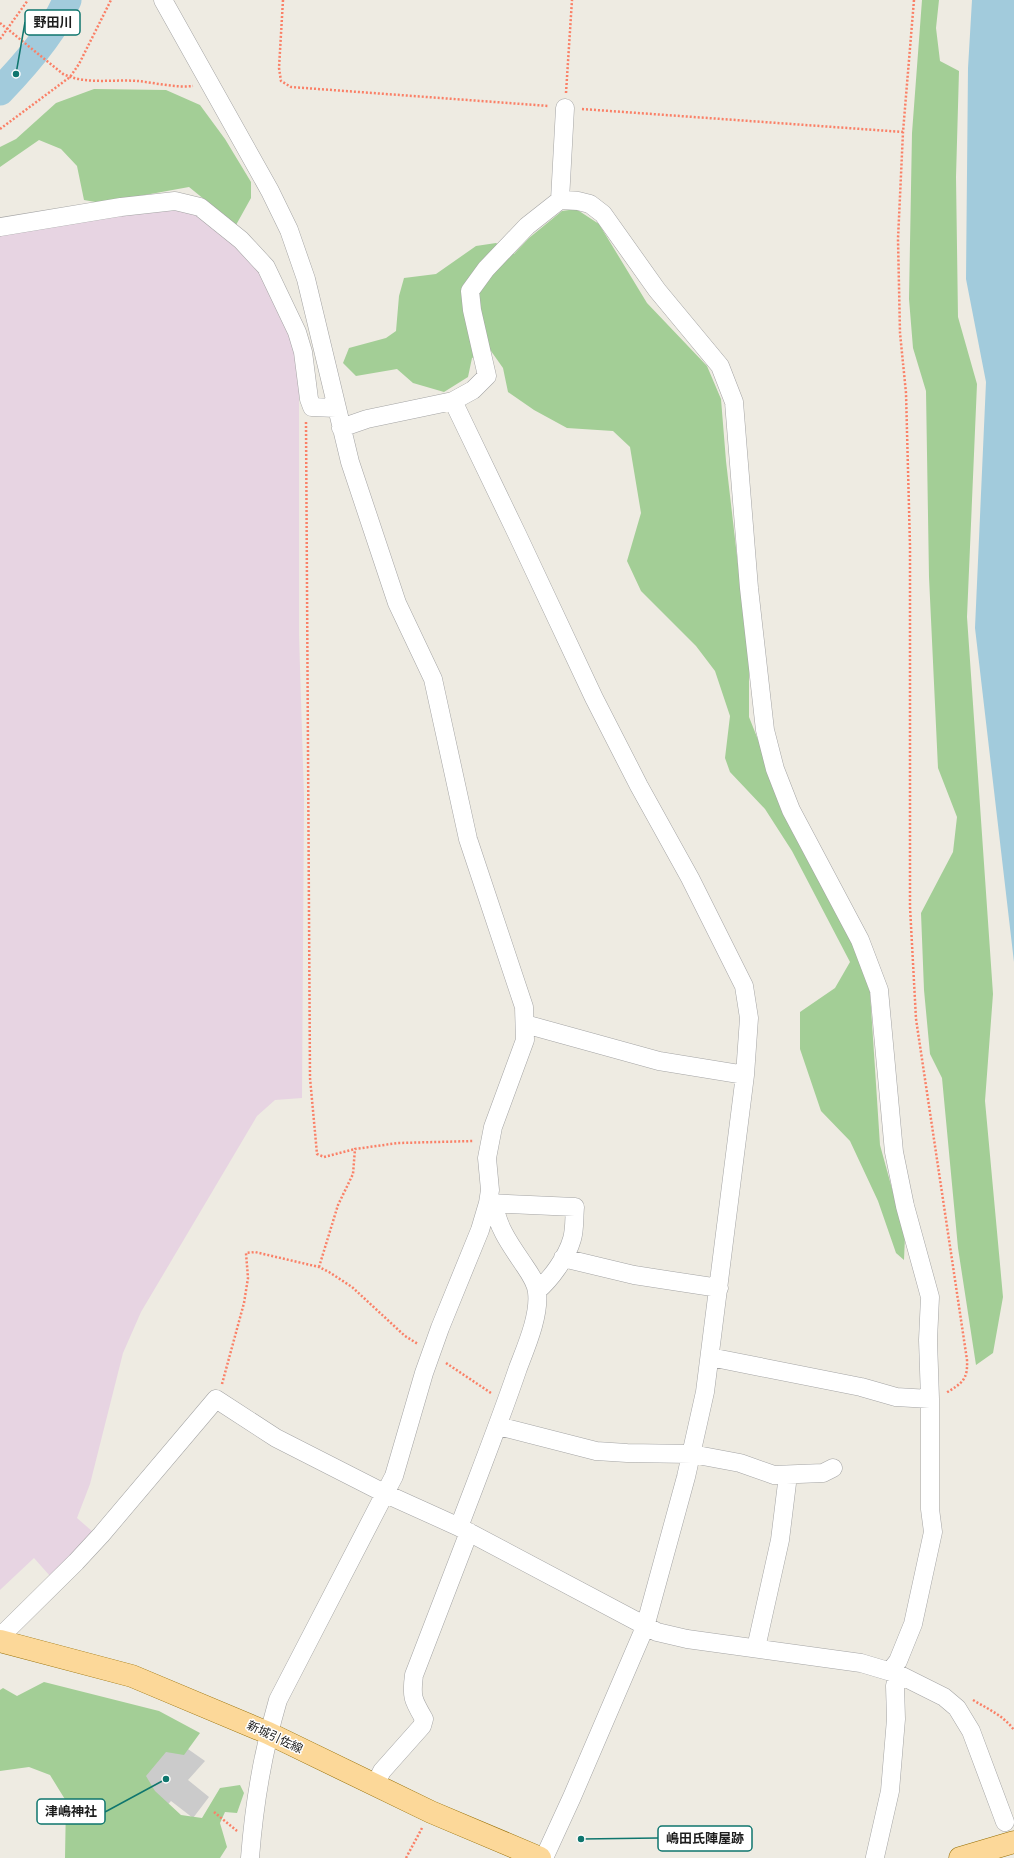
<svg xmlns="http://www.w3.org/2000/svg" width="1014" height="1858" font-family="'DejaVu Sans','Noto Sans JP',sans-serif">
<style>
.industrial{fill:#e7d4e2}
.religious{fill:#cbcbcb}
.forest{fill:#a3ce96}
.water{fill:#a2cbdc}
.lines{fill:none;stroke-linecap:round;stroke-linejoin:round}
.river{stroke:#a2cbdc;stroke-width:29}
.street-casing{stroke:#a4a4a4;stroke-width:19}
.primary-casing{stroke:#956d00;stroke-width:23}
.path{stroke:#fa8067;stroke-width:2.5;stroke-dasharray:2 2;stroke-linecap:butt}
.street{stroke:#fff;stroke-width:18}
.primary{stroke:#fcd899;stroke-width:22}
.labels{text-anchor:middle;stroke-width:3;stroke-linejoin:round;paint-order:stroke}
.street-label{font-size:12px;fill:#1d1d1d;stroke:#fff}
.leader{fill:none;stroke:#0f766e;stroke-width:1.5}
.callout-dot{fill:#0f766e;stroke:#fff;stroke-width:1.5}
.callout{fill:#fff;stroke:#0f766e;stroke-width:1.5}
.callout-label{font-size:13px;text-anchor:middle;font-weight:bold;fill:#1d1d1d}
</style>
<rect width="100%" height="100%" fill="#eeebe2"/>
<path class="industrial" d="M174 208 194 213 221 231 259 270 292 334 299 366V635L304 797 302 1098 275 1100 257 1116 141 1312 123 1353 90 1484 77 1518 93 1532 50 1576 34 1558 0 1590V235Z"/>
<path class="religious" d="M165 1733 205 1761 188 1780 209 1797 193 1818 171 1801 153 1820 117 1794Z"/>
<path class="forest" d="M922 0H939L936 28 940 61 959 71 956 177 958 317 977 384 967 617 993 994 985 1101 1003 1297 993 1353 976 1365 958 1248 942 1078 930 1054 924 990 921 913 953 852 957 817 938 768 929 577 926 391 913 348 909 299 912 133Z
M94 89 166 90 200 105 225 139 251 182V198L236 225 189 187 101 203 84 200 77 166 61 149 39 140 0 167V147L16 139 56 103Z
M576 209 599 224 647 303 707 366 721 399 726 461 749 660V717L794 830 856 949 869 977 880 1145 905 1236 904 1260 896 1253 878 1201 850 1141 821 1111 800 1049V1012L835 988 850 962 792 851 765 809 730 772 725 758 730 716 715 671 696 646 641 591 627 561 641 513 630 447 613 431 567 428 534 410 508 392 503 368 491 351 472 358 468 377 444 392 413 383 397 369 356 376 343 363 349 348 386 338 396 331 399 296 404 278 436 274 476 246 496 243 514 254 529 238 562 211Z
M44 1682 159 1711 200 1733 184 1755 166 1752 146 1776 155 1791 181 1815 202 1818 220 1788 240 1785 244 1793 237 1813 225 1812 220 1823 227 1847 220 1858H65L66 1801 50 1775 29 1767 0 1771V1690L3 1688 17 1696Z"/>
<path class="water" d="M972 0H1014V962L975 628 986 382 966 279 968 68Z"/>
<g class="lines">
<path class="river" d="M0 91C23 67 55 31 67 0"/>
<defs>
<path id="street" d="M163 0 270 191 289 230 306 279 350 462 397 603 433 679 468 839 524 1007 525 1040 493 1127 487 1158 490 1190 488 1203 480 1230 440 1328 424 1373 394 1476 278 1700C263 1751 254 1805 250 1858
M560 200 578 201 590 204 603 214 657 290 720 366 734 402 749 588 765 730 775 769 791 810 860 940 879 990 894 1152 905 1206 930 1297 928 1340 930 1399V1509L933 1532 913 1624 898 1661 890 1671
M0 227 121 207 175 201 200 207 241 240 266 267 297 332 303 352 309 399 312 407 336 408
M453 401 473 390 487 376 472 310 470 291 486 269 527 226 560 200 565 108
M341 428 367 419 453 401 517 534 594 698 639 786 690 878 744 986 749 1018 745 1075 705 1392 686 1477 645 1627 572 1797 544 1858
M525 1024 659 1061 745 1075
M488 1203 575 1207C574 1217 575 1229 572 1239 567 1257 551 1279 537 1291
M563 1258 634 1275 719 1288
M710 1357 861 1387 896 1397 930 1399
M498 1426 596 1451 627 1453 692 1454 740 1463 774 1475 823 1473 833 1468
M459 1527C479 1474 500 1421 518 1368 526 1347 540 1315 537 1292 536 1281 528 1271 522 1262 509 1243 497 1226 494 1203
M0 1637 76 1562 101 1535 216 1399 276 1438 386 1494 459 1527 657 1632 687 1639 861 1663 898 1674 944 1697 957 1708 971 1731 1005 1822
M756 1648 780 1540 788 1475
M375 1785 382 1771 422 1726 424 1719C413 1700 411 1697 414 1675L469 1532
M875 1857 890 1791 896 1719 895 1686 898 1674"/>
<path id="primary" d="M0 1641 132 1676 268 1733 431 1812 540 1858
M960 1858 1014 1842"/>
</defs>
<use href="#street" class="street-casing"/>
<use href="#primary" class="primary-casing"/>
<path class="path" d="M283 0 279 68 281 81 291 87 549 106
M914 0 903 132 898 239 900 333 906 393 910 546V907L916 1019 967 1360C968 1380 962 1383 946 1393
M0 23 63 74C86 85 113 79 138 81 156 83 176 88 193 86
M0 39 28 0
M566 93 572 0
M582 109 903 132
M0 129 70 77 79 64 111 0
M306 422 310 1078 317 1154 324 1157 355 1149
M319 1267 338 1205 353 1174 355 1149 398 1143 474 1141
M446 1363 491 1393
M222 1384 244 1303 248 1278 246 1253 255 1252 319 1267 329 1272 352 1287 405 1336 418 1344
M973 1700C988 1709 1004 1716 1014 1730
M214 1812 237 1831
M406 1858 422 1828"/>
<use href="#street" class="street"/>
<use href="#primary" class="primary"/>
</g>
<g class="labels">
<g class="street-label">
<text transform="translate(275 1737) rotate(25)" y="4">新城引佐線</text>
</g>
</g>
<path class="leader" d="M16 74L25 22M166 1779L105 1812M581 1839L658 1838"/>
<g class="callout-dot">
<circle cx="16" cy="74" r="4"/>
<circle cx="166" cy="1779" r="4"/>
<circle cx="581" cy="1839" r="4"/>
</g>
<g class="callout">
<rect x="25" y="10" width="55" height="25" rx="4"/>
<rect x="37" y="1799" width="68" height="25" rx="4"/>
<rect x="658" y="1826" width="94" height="25" rx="4"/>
</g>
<g class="callout-label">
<text x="53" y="27">野田川</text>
<text x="71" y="1816">津嶋神社</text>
<text x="705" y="1843">嶋田氏陣屋跡</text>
</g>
</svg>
